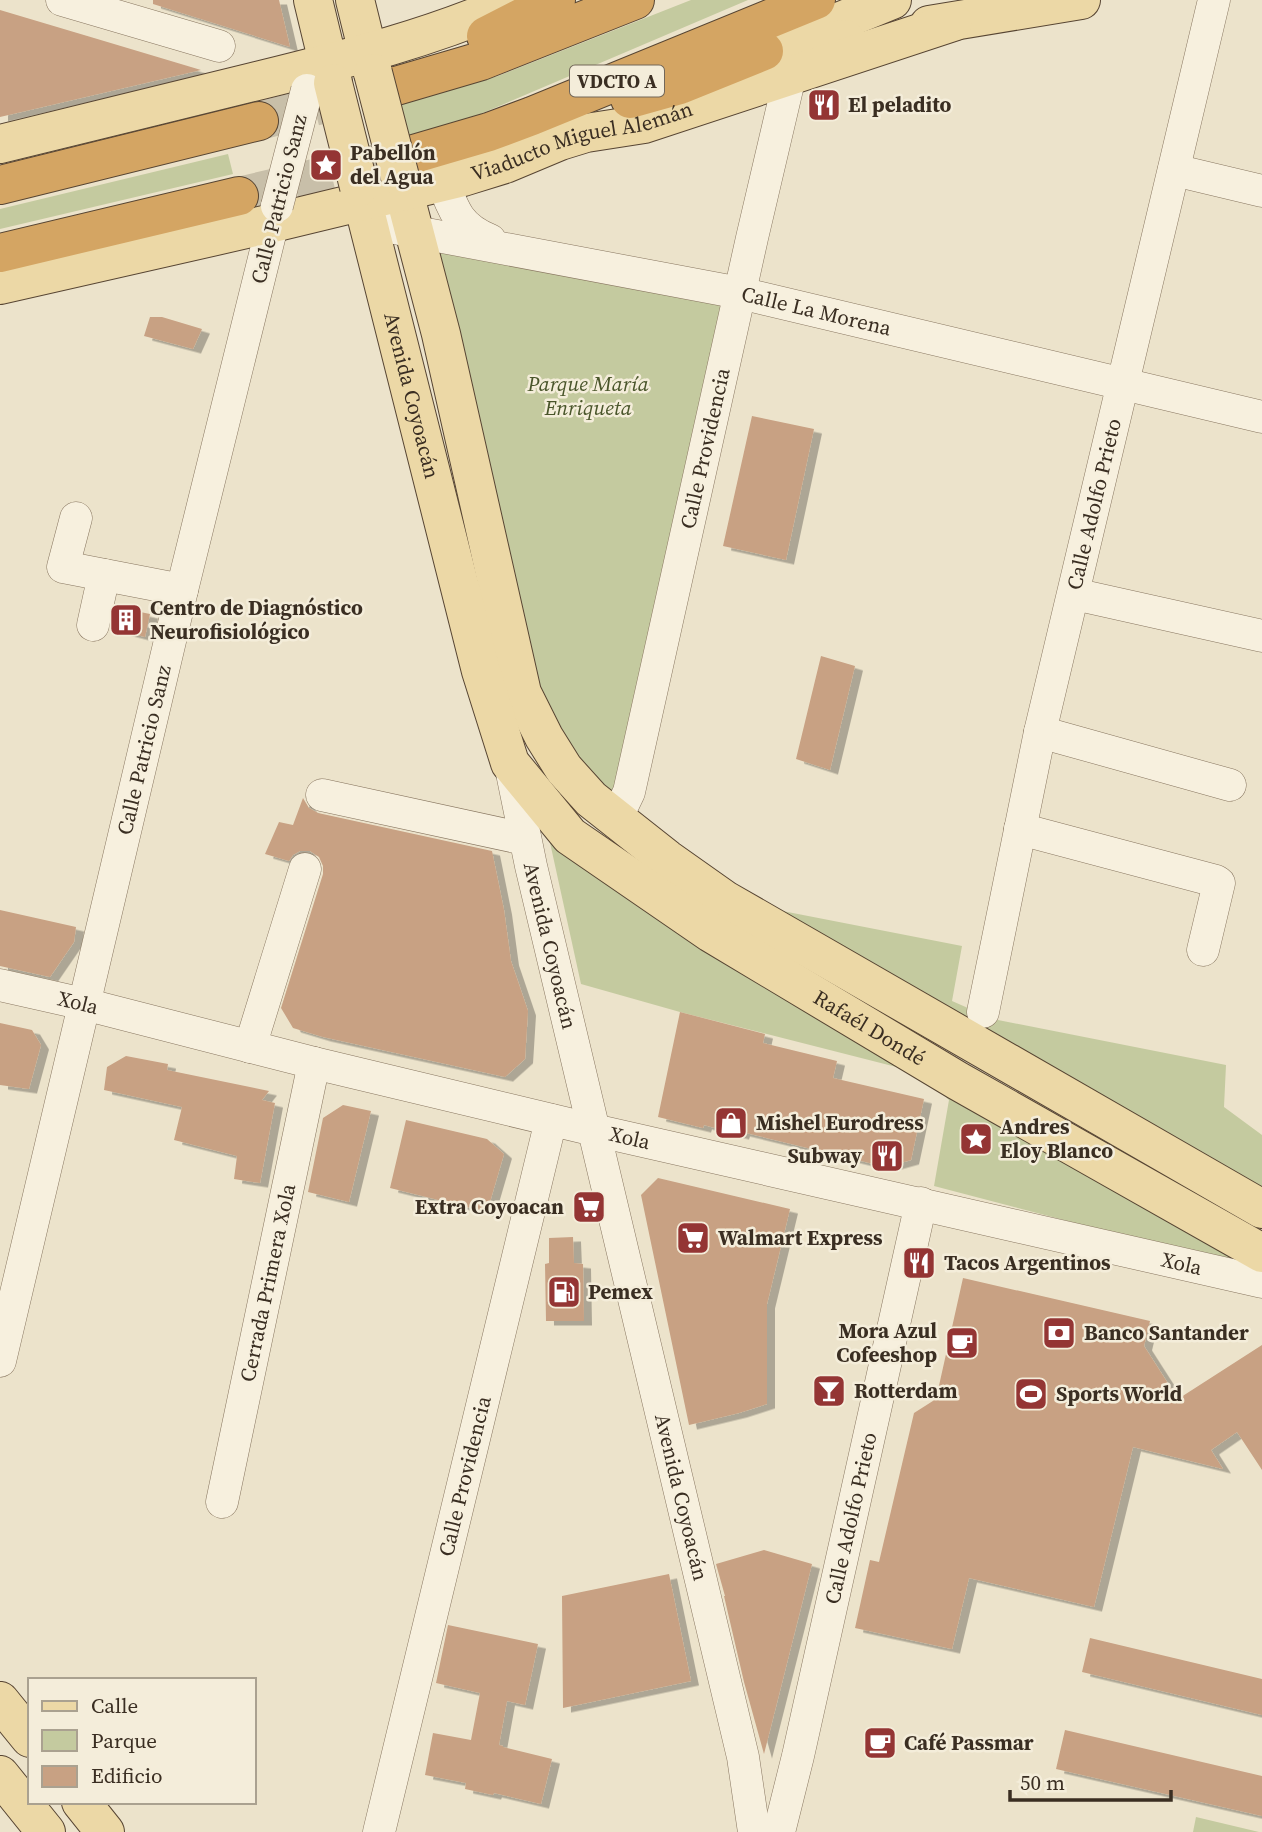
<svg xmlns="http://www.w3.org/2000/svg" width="1262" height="1832" font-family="'Source Serif 4',serif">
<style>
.green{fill:#c4ca9f}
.building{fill:#c8a183;filter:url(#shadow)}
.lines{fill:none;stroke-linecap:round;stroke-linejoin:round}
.highway-tunnel{stroke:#c8bfa9;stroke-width:38;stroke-dasharray:38 19;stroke-linecap:butt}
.minor-casing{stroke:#887660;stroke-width:33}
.major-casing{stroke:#574533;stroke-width:40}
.highway-casing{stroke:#574533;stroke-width:40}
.minor{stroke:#f7f0de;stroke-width:32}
.major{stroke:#ecd8a6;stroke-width:38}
.highway{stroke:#d4a563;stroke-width:38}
.minor-bridge-casing{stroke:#887660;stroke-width:33;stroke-linecap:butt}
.major-bridge-casing{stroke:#574533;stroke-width:40;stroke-linecap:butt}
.minor-bridge{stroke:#f7f0de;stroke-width:32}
.major-bridge{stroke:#ecd8a6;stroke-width:38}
.labels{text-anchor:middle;stroke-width:5;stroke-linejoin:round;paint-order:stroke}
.shield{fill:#f4edda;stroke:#726759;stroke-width:2}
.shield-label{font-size:19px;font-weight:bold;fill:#3a2e22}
.poi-label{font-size:21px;font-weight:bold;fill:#3a2e22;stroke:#f4edda;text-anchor:start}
.street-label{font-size:21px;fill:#3a2e22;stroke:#f4edda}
.park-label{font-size:21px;font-style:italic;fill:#49552a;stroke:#f4edda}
</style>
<defs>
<filter id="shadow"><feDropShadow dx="8" dy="4.5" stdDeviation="0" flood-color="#0004"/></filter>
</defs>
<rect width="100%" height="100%" fill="#ece3cb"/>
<path class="green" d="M691 0H748L471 118 409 137 401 104 498 76Z
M228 154 233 174 0 229V209Z
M430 252 492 256 734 297 615 807 547 727Z
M549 838 1262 1272 934 1186 949 1100 920 1073 680 1012 581 984Z
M736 902 962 946 952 1001 993 1019 1226 1065 1224 1107 1262 1135V1199Z
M1196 1817 1259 1832H1193Z"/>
<path class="building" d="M153 0H279L290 47 153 4Z
M0 10 94 38 201 70 0 117Z
M150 317H162L202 329 193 349 144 336Z
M752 416 814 429 786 560 723 546Z
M116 607 150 614 145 637 111 628Z
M821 656 855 666 830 770 796 759Z
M303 798 309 808 318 813 492 851 504 910 511 961 528 1011 525 1059 505 1077 323 1037 293 1028 281 1008 323 874V866L319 857 310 851H300L293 855 289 861 265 854 279 822 293 825Z
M0 910 76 927 74 942 50 977 0 966Z
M680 1012 765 1034 763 1043 837 1061 833 1078 924 1099 911 1160 886 1167 742 1132 741 1135 704 1125 703 1128 658 1117Z
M0 1023 32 1030 41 1045 29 1089 0 1085Z
M126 1056 168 1064 167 1070 269 1091 262 1100 275 1103 260 1183 234 1179 237 1156 174 1140 182 1107 104 1090 107 1067Z
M343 1105 371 1111 349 1202 308 1192 323 1118Z
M406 1120 487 1139 504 1154 487 1212 390 1188Z
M658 1178 790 1209 767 1304V1404L739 1413 689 1425 641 1195Z
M573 1237 574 1263 583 1264 584 1321H546L545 1264 549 1263V1238Z
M963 1278 1150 1321 1144 1346 1178 1399 1262 1345V1470L1237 1432 1211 1450 1223 1469 1133 1447 1094 1607 969 1578 952 1649 855 1628 870 1560 879 1562 914 1413 936 1399Z
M764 1550 812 1564 764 1754 744 1682 724 1596H725L716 1564Z
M669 1574 691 1681 563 1708 562 1596Z
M448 1625 538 1644 525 1705 507 1701 499 1745 503 1746V1747L552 1759 541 1804 494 1793 493 1795 465 1789 466 1783 425 1775 433 1733 471 1740 480 1693 436 1683Z
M1090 1638 1262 1679V1715L1082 1672Z
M1065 1730 1262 1776V1816L1056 1769Z"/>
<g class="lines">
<path class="highway-tunnel" d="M259 121 396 86
M239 196 414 154"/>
<defs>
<g id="minor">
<path d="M62 0 219 46"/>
<path d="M1174 170 1262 191"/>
<path d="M443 182C454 212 460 228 490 240"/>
<path id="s1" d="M368 223 740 293 1262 417"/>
<path d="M76 518 63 567 182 590"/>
<path d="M1074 594 1262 636"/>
<path d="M93 625 104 575"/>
<path d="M1040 732 1230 785"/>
<path id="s2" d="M510 763 531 866 743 1757 754 1832"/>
<path d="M322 795 525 839"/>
<path id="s3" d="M616 819 629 792 752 238 790 76"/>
<path d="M1020 829 1216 881 1219 883 1203 950"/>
<path id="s4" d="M0 985 84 1004 314 1063 594 1130 1262 1282"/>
<path id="s5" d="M983 1012 1040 732 1214 0"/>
<path d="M250 1047 305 869"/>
<path id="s6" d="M0 1361 182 590 277 206"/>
<path id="s7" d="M222 1502 314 1063"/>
<path id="s8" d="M379 1832 551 1120"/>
<path id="s9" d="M779 1832 798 1756 921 1203"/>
</g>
<g id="major">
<path d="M313 0 333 83"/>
<path d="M355 0 373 73"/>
<path d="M929 25 1081 0"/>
<path d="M809 34 892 0"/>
<path d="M764 51 845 39"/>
<path d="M0 144C84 123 169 103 253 82 342 60 433 38 516 0"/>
<path d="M400 177 441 334 522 693 544 737 564 769 591 799 667 859 725 900 1262 1209"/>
<path id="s10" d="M359 187 481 671 510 763 570 836 711 933 958 1081 1262 1253"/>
<path id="s11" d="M0 285 273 223 463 177 505 164 560 141 586 133 644 124 953 22"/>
<path d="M0 1701 30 1738"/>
<path d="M0 1775 46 1832"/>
<path d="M81 1802 105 1832"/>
</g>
<path id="highway" d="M486 36 556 0
M396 86 481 61 635 0
M630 99 680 85 764 51
M414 154 489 132 532 116 816 0
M0 185 259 121
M0 253 239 196"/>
</defs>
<use href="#minor" class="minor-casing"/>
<use href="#major" class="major-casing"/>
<use href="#highway" class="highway-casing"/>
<use href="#minor" class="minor"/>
<use href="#major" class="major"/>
<use href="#highway" class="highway"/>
<defs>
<path id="minor-bridge" d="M277 206 307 90"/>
<path id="major-bridge" d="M373 73 400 177
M333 83 359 187"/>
</defs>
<use href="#minor-bridge" class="minor-bridge-casing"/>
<use href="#major-bridge" class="major-bridge-casing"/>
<use href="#minor-bridge" class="minor-bridge"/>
<use href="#major-bridge" class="major-bridge"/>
</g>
<defs>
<symbol id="restaurant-square" viewBox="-11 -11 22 22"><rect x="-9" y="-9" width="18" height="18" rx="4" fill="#943534" stroke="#f4edda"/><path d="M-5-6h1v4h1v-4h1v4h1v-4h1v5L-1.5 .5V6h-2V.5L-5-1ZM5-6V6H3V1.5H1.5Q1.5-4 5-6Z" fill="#fff"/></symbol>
<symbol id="sight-square" viewBox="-11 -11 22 22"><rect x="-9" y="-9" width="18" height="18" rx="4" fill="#943534" stroke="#f4edda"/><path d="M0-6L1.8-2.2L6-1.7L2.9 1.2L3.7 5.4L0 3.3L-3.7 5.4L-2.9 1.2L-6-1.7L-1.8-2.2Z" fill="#fff"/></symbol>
<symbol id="building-square" viewBox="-11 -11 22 22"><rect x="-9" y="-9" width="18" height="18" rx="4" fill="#943534" stroke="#f4edda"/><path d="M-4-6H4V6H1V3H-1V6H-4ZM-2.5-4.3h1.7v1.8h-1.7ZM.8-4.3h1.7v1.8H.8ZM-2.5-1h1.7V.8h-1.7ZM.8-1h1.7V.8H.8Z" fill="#fff"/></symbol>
<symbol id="shop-square" viewBox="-11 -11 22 22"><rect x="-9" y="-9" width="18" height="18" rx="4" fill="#943534" stroke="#f4edda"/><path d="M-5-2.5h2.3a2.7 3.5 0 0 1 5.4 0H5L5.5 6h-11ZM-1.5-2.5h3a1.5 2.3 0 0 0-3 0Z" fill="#fff"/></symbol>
<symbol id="supermarket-square" viewBox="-11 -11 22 22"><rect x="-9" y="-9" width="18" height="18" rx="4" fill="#943534" stroke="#f4edda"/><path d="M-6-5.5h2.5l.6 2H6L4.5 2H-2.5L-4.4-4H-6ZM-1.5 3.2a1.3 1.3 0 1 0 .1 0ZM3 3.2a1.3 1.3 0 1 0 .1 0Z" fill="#fff"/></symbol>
<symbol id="fuel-square" viewBox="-11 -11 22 22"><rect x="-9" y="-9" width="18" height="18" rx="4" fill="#943534" stroke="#f4edda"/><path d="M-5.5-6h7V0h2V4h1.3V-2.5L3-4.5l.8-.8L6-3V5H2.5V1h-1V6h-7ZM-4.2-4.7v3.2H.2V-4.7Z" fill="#fff"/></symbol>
<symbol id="bank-square" viewBox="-11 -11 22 22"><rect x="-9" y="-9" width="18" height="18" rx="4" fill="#943534" stroke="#f4edda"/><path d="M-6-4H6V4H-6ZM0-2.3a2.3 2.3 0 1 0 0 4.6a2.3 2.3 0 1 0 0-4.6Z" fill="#fff"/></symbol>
<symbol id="cafe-square" viewBox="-11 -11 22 22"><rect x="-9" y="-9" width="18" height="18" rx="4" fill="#943534" stroke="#f4edda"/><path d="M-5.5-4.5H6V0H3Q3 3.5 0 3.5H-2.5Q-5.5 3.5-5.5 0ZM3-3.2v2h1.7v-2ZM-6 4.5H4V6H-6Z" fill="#fff"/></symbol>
<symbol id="bar-square" viewBox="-11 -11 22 22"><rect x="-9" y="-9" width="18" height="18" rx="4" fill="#943534" stroke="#f4edda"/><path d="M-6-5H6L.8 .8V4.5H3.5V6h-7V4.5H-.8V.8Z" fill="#fff"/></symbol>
<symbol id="stadium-square" viewBox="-11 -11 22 22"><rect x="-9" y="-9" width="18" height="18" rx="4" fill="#943534" stroke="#f4edda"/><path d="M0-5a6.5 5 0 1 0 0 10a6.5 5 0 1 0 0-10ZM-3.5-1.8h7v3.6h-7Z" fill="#fff"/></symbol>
</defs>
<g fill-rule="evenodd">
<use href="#restaurant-square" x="805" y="86" width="38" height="38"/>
<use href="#sight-square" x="307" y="146" width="38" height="38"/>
<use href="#building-square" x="107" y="601" width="38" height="38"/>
<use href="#shop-square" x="712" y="1104" width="38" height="38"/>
<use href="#sight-square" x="957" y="1120" width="38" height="38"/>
<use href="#restaurant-square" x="868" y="1137" width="38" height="38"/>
<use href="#supermarket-square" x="570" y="1188" width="38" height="38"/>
<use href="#supermarket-square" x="674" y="1219" width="38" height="38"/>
<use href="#restaurant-square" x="900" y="1244" width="38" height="38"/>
<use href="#fuel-square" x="545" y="1273" width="38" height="38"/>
<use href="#bank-square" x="1040" y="1314" width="38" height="38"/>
<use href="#cafe-square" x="943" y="1324" width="38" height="38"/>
<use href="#bar-square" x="810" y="1372" width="38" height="38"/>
<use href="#stadium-square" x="1012" y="1375" width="38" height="38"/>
<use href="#cafe-square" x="861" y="1724" width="38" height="38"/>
</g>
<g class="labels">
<rect class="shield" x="570" y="65.5" width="94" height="31" rx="5"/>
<g class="shield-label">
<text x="617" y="88">VDCTO A</text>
</g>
<g class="poi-label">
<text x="848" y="112">El peladito</text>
<text x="350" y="160">Pabellón<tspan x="350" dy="24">del Agua</tspan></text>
<text x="150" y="615">Centro de Diagnóstico<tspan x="150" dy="24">Neurofisiológico</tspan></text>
<text x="756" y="1130">Mishel Eurodress</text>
<text x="1000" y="1134">Andres<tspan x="1000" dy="24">Eloy Blanco</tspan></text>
<text x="862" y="1163" text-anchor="end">Subway</text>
<text x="564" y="1214" text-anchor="end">Extra Coyoacan</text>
<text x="718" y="1245">Walmart Express</text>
<text x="944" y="1270">Tacos Argentinos</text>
<text x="588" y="1299">Pemex</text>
<text x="937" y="1338" text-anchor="end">Mora Azul<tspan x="937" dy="24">Cofeeshop</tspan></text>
<text x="1084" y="1340">Banco Santander</text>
<text x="854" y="1398">Rotterdam</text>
<text x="1056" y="1401">Sports World</text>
<text x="904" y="1750">Café Passmar</text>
</g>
<g class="street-label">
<text dy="7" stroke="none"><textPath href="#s11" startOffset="600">Viaducto Miguel Alemán</textPath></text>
<text transform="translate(279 199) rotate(-76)" y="7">Calle Patricio Sanz</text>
<text dy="7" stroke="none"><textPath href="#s1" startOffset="457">Calle La Morena</textPath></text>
<text dy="7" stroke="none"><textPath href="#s10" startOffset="215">Avenida Coyoacán</textPath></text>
<text dy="7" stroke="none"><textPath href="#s3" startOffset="382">Calle Providencia</textPath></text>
<text dy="7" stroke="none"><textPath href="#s5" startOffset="520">Calle Adolfo Prieto</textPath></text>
<text dy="7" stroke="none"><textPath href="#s6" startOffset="628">Calle Patricio Sanz</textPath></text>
<text dy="7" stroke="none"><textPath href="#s2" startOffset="187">Avenida Coyoacán</textPath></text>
<text dy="7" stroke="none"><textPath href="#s4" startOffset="80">Xola</textPath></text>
<text dy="7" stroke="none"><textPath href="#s10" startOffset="1046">Rafaél Dondé</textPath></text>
<text dy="7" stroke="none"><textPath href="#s4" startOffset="648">Xola</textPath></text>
<text dy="7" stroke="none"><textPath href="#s4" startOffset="1214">Xola</textPath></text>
<text dy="7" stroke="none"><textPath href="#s7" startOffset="224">Cerrada Primera Xola</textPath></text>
<text dy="7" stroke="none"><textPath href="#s8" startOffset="366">Calle Providencia</textPath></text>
<text dy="7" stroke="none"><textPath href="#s2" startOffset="754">Avenida Coyoacán</textPath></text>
<text dy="7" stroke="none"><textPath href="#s9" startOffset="322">Calle Adolfo Prieto</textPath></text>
</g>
<g class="park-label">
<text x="588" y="391">Parque María<tspan x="588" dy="24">Enriqueta</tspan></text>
</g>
</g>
<rect x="28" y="1678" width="228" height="126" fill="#f4edda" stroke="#aaa190" stroke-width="2"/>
<rect x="42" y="1701" width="35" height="10" fill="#ecd8a6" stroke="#aaa190" stroke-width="2"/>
<text x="91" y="1713" font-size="21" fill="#3a2e22">Calle</text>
<rect x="42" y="1730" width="35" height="21" fill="#c4ca9f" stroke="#aaa190" stroke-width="2"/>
<text x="91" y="1748" font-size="21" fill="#3a2e22">Parque</text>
<rect x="42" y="1766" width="35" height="21" fill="#c8a183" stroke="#aaa190" stroke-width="2"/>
<text x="91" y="1783" font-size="21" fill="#3a2e22">Edificio</text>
<path d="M1010 1790v10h161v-10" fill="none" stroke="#3a2e22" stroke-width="3.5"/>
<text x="1020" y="1790" font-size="21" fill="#3a2e22" stroke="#f4edda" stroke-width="5" paint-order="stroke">50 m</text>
</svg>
